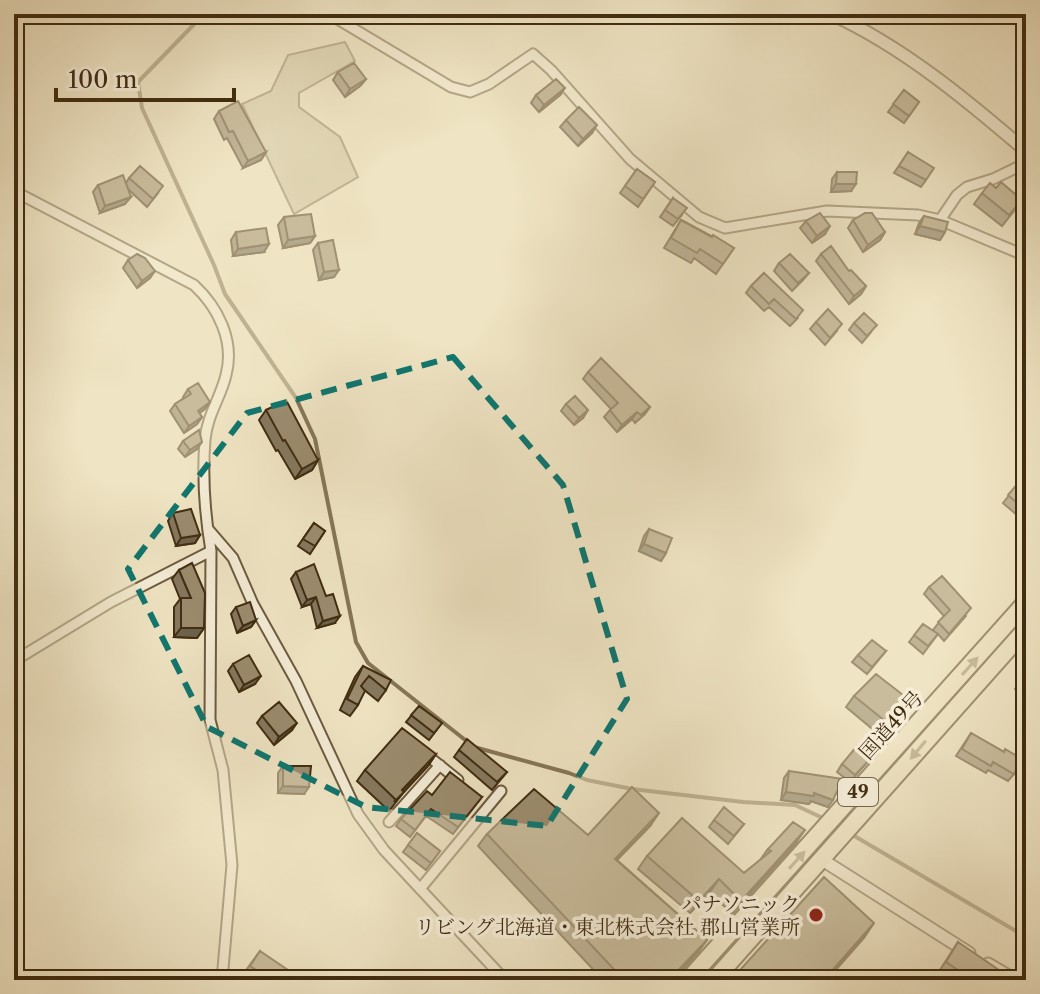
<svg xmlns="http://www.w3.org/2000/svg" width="1040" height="994" font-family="'Libre Caslon Text','Noto Serif JP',serif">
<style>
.green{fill:#d1c5a5;stroke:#89795b;stroke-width:2}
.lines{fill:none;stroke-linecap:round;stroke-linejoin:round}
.stream{stroke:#867657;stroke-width:4}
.minor-casing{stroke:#6c5b3e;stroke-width:13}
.tertiary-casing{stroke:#6c5b3e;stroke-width:15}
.trunk-casing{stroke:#412d11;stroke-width:20}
.minor{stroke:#f5edd8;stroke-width:9}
.tertiary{stroke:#f5edd8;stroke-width:11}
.trunk{stroke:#efe4c3;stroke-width:16}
.wall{fill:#85785f;stroke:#412d11;stroke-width:2}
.shaded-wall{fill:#6c624d;stroke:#412d11;stroke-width:2}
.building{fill:#9b8c6e;stroke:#412d11;stroke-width:2}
.oneway{fill:#98886a}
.marked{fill:none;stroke:#0f766e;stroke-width:6;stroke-dasharray:16 10;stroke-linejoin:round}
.poi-dot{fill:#8f2418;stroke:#f5edd8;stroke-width:3}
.labels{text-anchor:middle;stroke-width:7;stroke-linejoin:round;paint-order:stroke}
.shield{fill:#f5edd8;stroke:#77674d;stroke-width:2}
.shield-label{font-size:18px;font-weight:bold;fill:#412d11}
.street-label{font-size:20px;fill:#412d11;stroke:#f5edd8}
.poi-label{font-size:20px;fill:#412d11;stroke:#f5edd8;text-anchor:end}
</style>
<rect width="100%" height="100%" fill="#efe4c3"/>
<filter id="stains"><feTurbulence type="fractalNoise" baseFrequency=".0025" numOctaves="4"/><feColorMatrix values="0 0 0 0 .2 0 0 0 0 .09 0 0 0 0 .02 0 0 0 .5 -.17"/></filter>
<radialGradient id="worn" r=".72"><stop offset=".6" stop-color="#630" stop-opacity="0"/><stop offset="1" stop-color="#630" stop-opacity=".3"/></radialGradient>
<path class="green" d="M345 42 355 61 299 93V107L340 137 358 177 294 214 242 104 271 91 288 55Z"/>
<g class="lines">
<path class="stream" d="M204 14 138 82 142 108 214 265 225 294 296 398 315 439 356 642 368 663 474 747 569 773 587 780 632 789 743 802 795 805 827 820
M851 834 1026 937"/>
<defs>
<path id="minor" d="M329 14 451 87 470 92 489 84 533 54 551 70 630 159 699 217 725 228 827 211 918 215 940 220 1026 256
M14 191 194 285C218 307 235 341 226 375 221 397 207 415 205 440 202 477 205 515 211 551L210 720 223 770 232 865 222 980
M940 220 957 195 967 187 993 179 1026 163
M208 529 233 558 253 604 296 681 358 814 384 850 505 980
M14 661 111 602 211 551
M423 752 458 780
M389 822 440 765
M420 889 501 791"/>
<path id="tertiary" d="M831 14C902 46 968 101 1026 151
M821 859 969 953
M988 964 1015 980"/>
<path id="trunk" d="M688 980 1026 602
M714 980 1026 629"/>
</defs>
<use href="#minor" class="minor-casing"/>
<use href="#tertiary" class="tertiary-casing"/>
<use href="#trunk" class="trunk-casing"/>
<use href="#minor" class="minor"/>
<use href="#tertiary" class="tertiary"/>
<use href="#trunk" class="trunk"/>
</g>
<path class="wall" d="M622 14H639L629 23Z
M338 72 366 79 360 86 345 97 333 80Z
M904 90 919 102 904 123 888 112Z
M536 95H560L539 112 531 103Z
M219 111 266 152 261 160 243 168 227 138 224 140 214 119Z
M566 120 592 133 578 146 560 127Z
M908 152 926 180 921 187 894 173Z
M637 169 655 182 638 207 620 193Z
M837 172 851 191 831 192 832 179Z
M129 178 158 193 147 207 128 189 125 204 100 213 93 192 98 185 126 183Z
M996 188 1014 211 1002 226 974 204 982 193Z
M673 198 682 215 673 226 660 217Z
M924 216 945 232 940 240 915 234 919 223Z
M284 217 315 236 310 243 283 248 278 225Z
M681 220 734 248 716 274 694 258 691 263 664 248Z
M853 220 885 232 880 240 863 252 848 228Z
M806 221 825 234 812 243 800 228Z
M236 232 264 252 233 256 231 240Z
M318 243 334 277 319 280 313 250Z
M821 254 866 286 861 294 849 304 816 261Z
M128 260 150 278 137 288 123 268Z
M779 263 809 273 803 280 792 291 774 271Z
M764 273 798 318 790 326 769 307 764 311 746 293 751 286Z
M816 322 837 331 825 345 810 329Z
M854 323 871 332 862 343 849 330Z
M588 372 650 407 645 414 635 423 632 419 617 432 604 417 611 409 583 379Z
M188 389 210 402 205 409 199 413 202 417 197 424 184 433 170 411 175 404 184 398 183 397Z
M566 404 583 418 574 425 561 411Z
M266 410 318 460 312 470 295 479 278 450 276 451 259 420Z
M183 441 197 449 185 457 178 449Z
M1026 474V523L1003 503Z
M173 513 200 535 195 543 176 546 168 521Z
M314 523 325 531 310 554 298 546Z
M649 529 666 553 661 561 639 551 644 536Z
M179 570 204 628 197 638 174 637V607L180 599 172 579Z
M296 572 335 623 317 628 311 604 302 607 291 579Z
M929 587 966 616 944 641 938 634 923 654 909 642 923 624 937 634 933 630 944 616 924 594Z
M236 607 256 620 251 627 237 633 231 614Z
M886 651 867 674 852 662 858 655Z
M233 664 255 684 239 692 228 671Z
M363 666 386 690 378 701 363 689 358 705 350 716 340 710 355 677Z
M1026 675V700L1015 689Z
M854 696 904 713 882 737 846 707Z
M419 706 442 723 429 740 406 722Z
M262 716 292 730 274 745 257 723Z
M971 733 1004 752 1014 774 1008 781 988 770 986 773 956 756Z
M459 750 507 772 492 790 454 757Z
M436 754 428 766 404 792 389 811 357 781 365 770Z
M871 758 850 782 837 772 842 764Z
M283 766 304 794 278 793V773Z
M789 771 828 807 811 801 809 804 781 800 784 778Z
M432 795 482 797 453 834 426 816 410 837 396 826 401 819Z
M714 820 744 824 728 844 709 827Z
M650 826 617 860 707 940 698 952 673 980H603L478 846 487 834 588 835Z
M417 833 440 851 426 870 403 852Z
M796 843 732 914 710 892 690 913 638 869 647 856 744 873 760 860 768 849Z
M958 942 992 980H949L938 973Z
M260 951 281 980H255L244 973Z"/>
<path class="shaded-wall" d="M366 79 360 86 345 97 350 89Z
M565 88 560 95 539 112 544 105Z
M597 125 592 133 578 146 583 139Z
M266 152 261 160 243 168 248 161Z
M836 184H856L851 191 831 192Z
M131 197 125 204 100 213 105 206Z
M830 226 825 234 812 243 817 236Z
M920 226 945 232 940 240 915 234Z
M885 232 880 240 863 252 868 245Z
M315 236 310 243 283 248 288 240Z
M269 244 264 252 233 256 238 249Z
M339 270 334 277 319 280 324 272Z
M155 271 150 278 137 288 142 281Z
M866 286 861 294 849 304 854 296Z
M210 402 205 409 193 418 198 411Z
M588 410 583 418 574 425 579 418Z
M637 412 632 419 617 432 622 425Z
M202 417 197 424 184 433 189 426Z
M202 442 197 449 185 457 190 450Z
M318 460 312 470 295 479 302 469Z
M200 535 195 543 176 546 181 538Z
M644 544 666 553 661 561 639 551Z
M316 597 311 604 302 607 307 600Z
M340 616 335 623 317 628 323 621Z
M256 620 251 627 237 633 243 626Z
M181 628H204L197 638 174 637Z
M261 676 255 684 239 692 244 685Z
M912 702 904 713 882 737 890 725Z
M297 723 292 730 274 745 279 737Z
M436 754 428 766 394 802 402 790Z
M283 786 309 787 304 794 278 793Z
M786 792 814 793 833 800 828 807 811 801 809 804 781 800Z
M659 813 650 826 606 871 615 859Z
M805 830 796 843 732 914 741 901Z
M719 879 710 892 690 913 699 901Z
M874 923 864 938 827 980H824Z
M707 940 698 952 673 980H669Z"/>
<path class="building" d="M354 63 366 79 350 89 338 72Z
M556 79 565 88 544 105 536 95Z
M904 90 919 102 909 116 893 104Z
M238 101 266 152 248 161 233 131 229 132 219 111Z
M579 107 597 125 583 139 566 120Z
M908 152 934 168 926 180 899 166Z
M140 166 163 186 153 199 129 178Z
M637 169 655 182 643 199 625 186Z
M837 172H857L856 184H836Z
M123 175 131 197 105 206 98 185Z
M1001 182 1022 200 1009 215 982 193 990 183 996 188Z
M673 198 687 208 678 219 665 210Z
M820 213 830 226 817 236 806 221Z
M865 213H872L885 232 868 245 853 220Z
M311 214 315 236 288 240 284 217Z
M924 216 948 222 945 232 920 226Z
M681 220 712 237 713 235 734 248 723 264 700 249 697 253 671 238Z
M266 228 269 244 238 249 236 232Z
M333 240 339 270 324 272 318 243Z
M831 246 849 271 851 270 866 286 854 296 821 254Z
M137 254 145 258 155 271 142 281 128 260Z
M790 254 809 273 798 283 779 263Z
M764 273 803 310 796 319 774 299 769 304 751 286Z
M828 309 842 324 830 338 816 322Z
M864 313 877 325 867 336 854 323Z
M601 358 650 407 641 415 637 412 622 425 610 410 618 403 588 372Z
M198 383 210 402 198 411 202 417 189 426 175 404 191 394 188 389Z
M575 396 588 410 579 418 566 404Z
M286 400 318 460 302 469 285 440 283 441 266 410Z
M199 430 202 442 190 450 183 441Z
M1026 474V511L1008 495Z
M191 509 200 535 181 538 173 513Z
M314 523 325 531 315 546 303 539Z
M649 529 672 538 666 553 644 544Z
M192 563 205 593 204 628H181V598H191L179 570Z
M314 564 326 596 333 594 340 616 323 621 316 597 307 600 296 572Z
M942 576 971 608 949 634 938 622 950 610 929 587Z
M250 602 256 620 243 626 236 607Z
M923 624 938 634 928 646 914 635Z
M872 640 886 651 872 667 858 655Z
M249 655 261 676 244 685 233 664Z
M363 666 391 680 386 690 369 676 361 686 365 691 358 705 347 699Z
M876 674 912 702 890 725 854 696Z
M279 702 297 723 279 737 262 716Z
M419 706 442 723 434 733 411 715Z
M402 728 436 754 402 790 404 792 396 800 365 770Z
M971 733 1004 752 1005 749 1022 759 1014 774 993 762 991 766 962 749Z
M467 739 507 772 497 782 459 750Z
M857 746 871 758 855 775 842 764Z
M283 766H311L309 787 283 786Z
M789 771 843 779 833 800 814 793V796L786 792Z
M450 772 482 797 458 827 431 809 415 830 401 819 427 791 432 795Z
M632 787 659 813 615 859 707 940 669 980H624L487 834 534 789 588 835Z
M724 807 744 824 734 836 714 820Z
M682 818 744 873 771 851 768 849 793 822 805 830 741 901 719 879 699 901 647 856Z
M417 833 440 851 431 863 408 845Z
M824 877 874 923 824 980H731Z
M958 942 999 970 992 980H973L946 962Z
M260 951 288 970 281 980H271L250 966Z"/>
<defs><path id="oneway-solid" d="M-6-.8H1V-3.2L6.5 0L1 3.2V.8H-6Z" transform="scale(2)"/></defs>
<g class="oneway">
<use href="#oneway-solid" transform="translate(970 666) rotate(-48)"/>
<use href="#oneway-solid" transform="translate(918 750) rotate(130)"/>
<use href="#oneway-solid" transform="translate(797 860) rotate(-48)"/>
</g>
<path d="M0 0H1040V994H0ZM453 357 563 485 627 699 547 826 366 807 207 727 128 569 247 413Z" fill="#efe4c3" fill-opacity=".55" fill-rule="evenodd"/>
<path class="marked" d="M453 357 563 485 627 699 547 826 366 807 207 727 128 569 247 413Z"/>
<circle class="poi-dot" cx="816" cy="915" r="8"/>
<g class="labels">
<rect class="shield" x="838" y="778" width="40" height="28" rx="6"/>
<g class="shield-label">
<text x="858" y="798">49</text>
</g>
<g class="street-label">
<text transform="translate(891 725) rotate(-48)" y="7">国道49号</text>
</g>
<g class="poi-label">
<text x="800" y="911">パナソニック<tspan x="800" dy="23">リビング北海道・東北株式会社 郡山営業所</tspan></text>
</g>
</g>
<rect width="1040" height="994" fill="none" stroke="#efe4c3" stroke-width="48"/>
<rect x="16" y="16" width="1008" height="962" fill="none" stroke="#412d11" stroke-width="4"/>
<rect x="24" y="24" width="992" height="946" fill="none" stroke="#412d11" stroke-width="2"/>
<path d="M56 88v12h178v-12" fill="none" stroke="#412d11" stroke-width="4"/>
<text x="68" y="88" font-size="24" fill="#412d11" stroke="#f5edd8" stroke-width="6" paint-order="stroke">100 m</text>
<rect width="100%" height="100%" filter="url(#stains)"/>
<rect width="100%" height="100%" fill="url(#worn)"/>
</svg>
